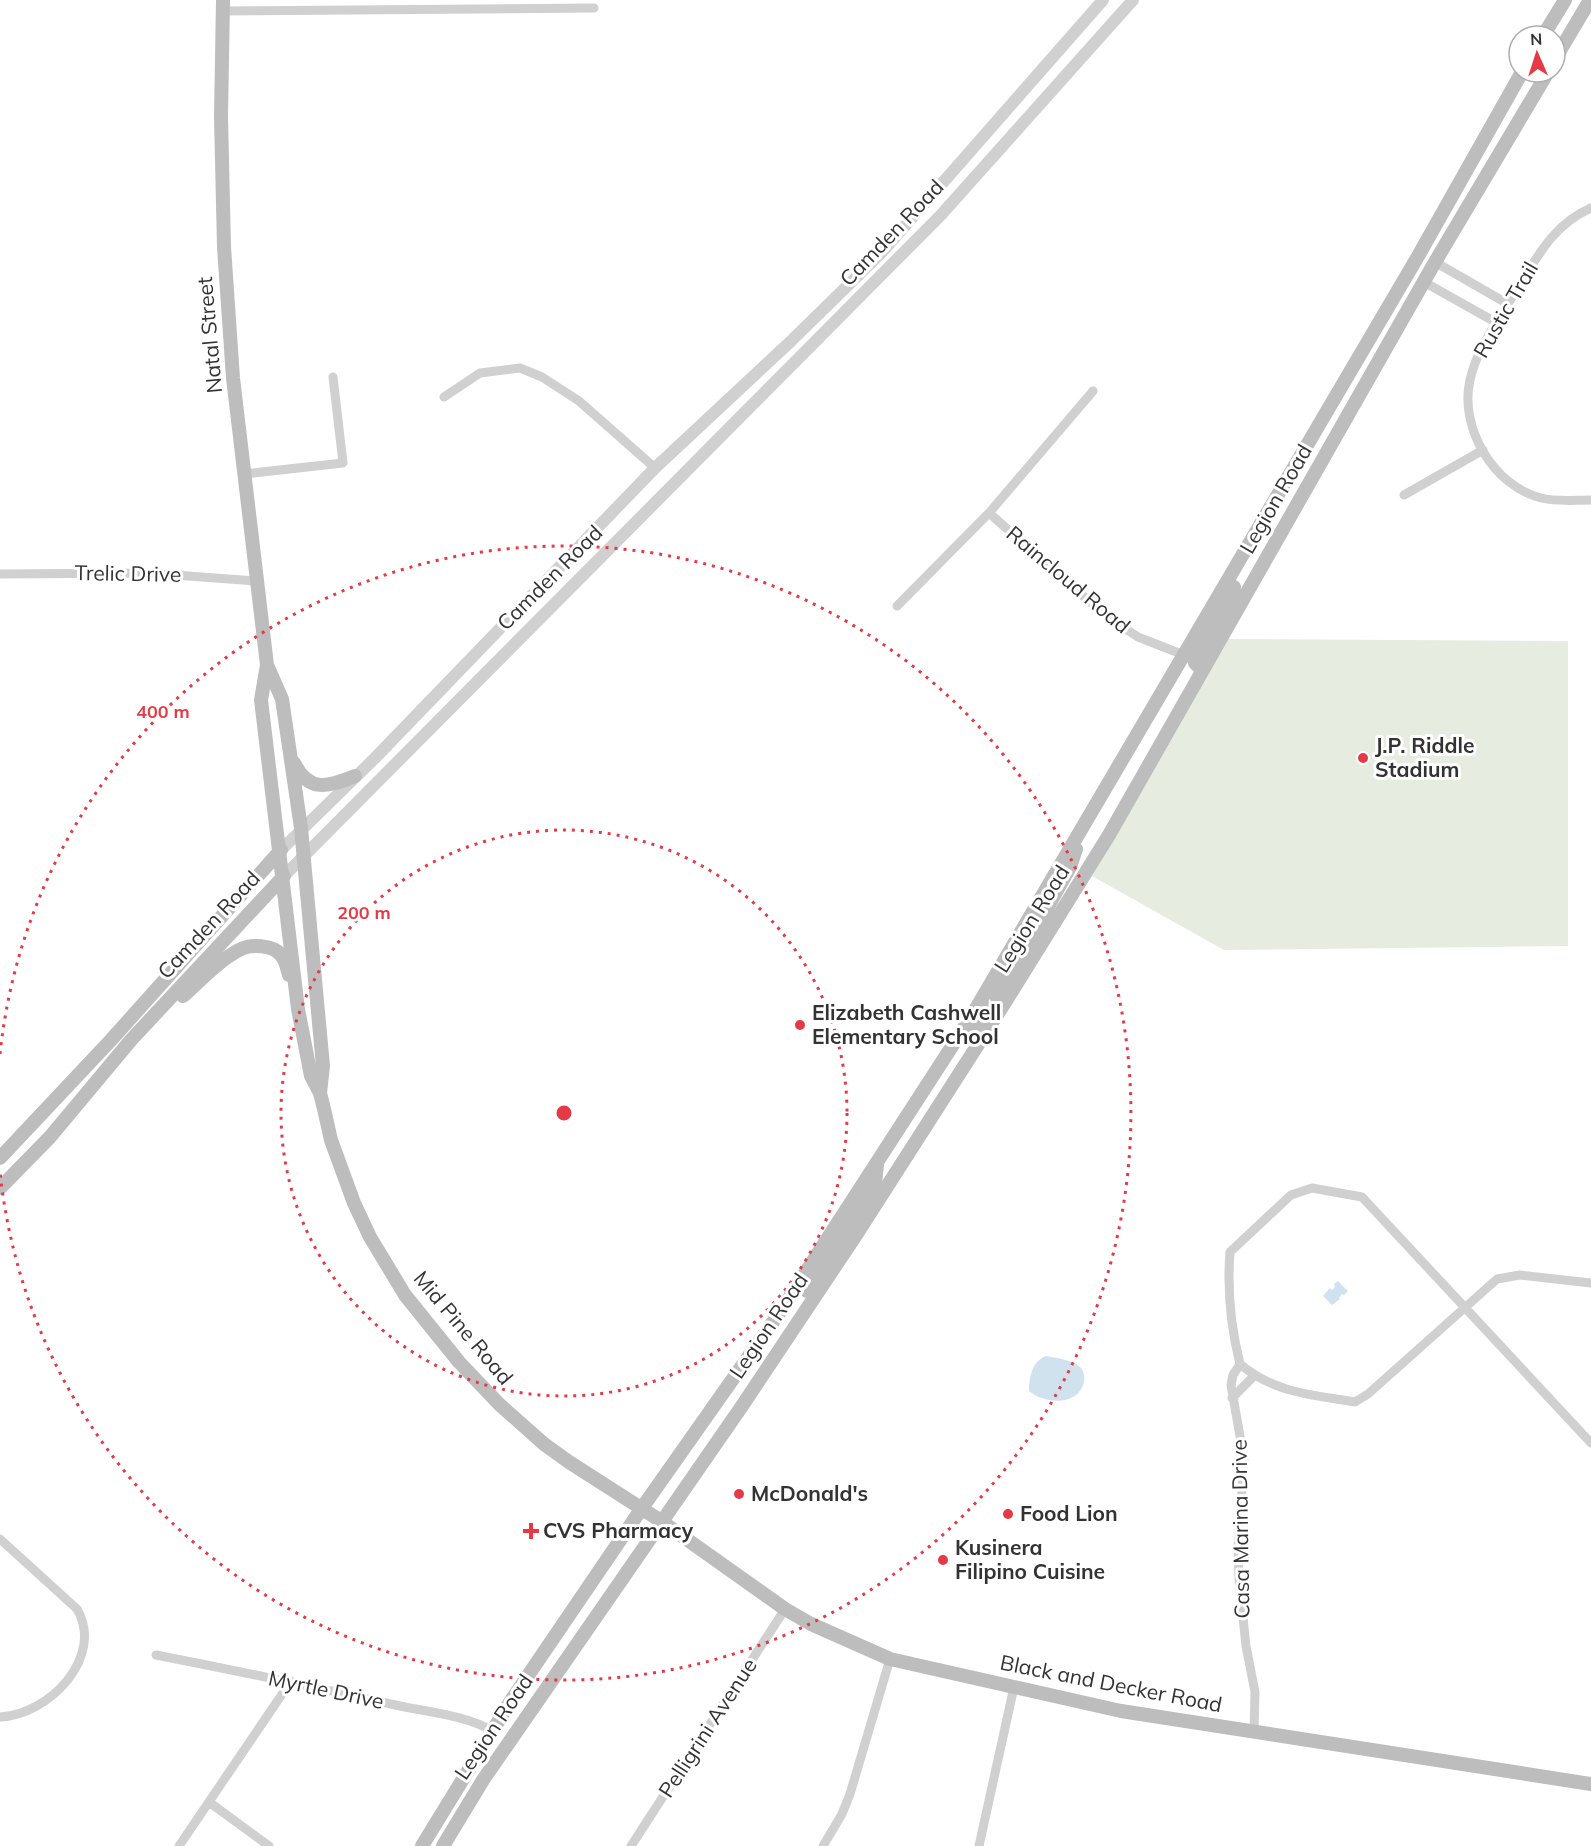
<svg xmlns="http://www.w3.org/2000/svg" width="1591" height="1846" font-family="Mulish,sans-serif">
<style>
.green{fill:#e6ecdf}
.water{fill:#cfe2ee}
.lines{fill:none;stroke-linecap:round;stroke-linejoin:round}
.minor{stroke:#d0d0d0;stroke-width:9}
.tertiary{stroke:#d0d0d0;stroke-width:12}
.secondary{stroke:#bdbdbd;stroke-width:14}
.ring{fill:none;stroke:#e63946;stroke-width:3;stroke-dasharray:3 6}
.poi-dot{fill:#e63946;stroke:#fff;stroke-width:2}
.labels{text-anchor:middle;stroke-width:6;stroke-linejoin:round;paint-order:stroke}
.street-label{font-size:21px;fill:#333;stroke:#fff}
.poi-label{font-size:21px;font-weight:bold;fill:#333;stroke:#fff;text-anchor:start}
.centre{fill:#e63946;stroke:#fff;stroke-width:3}
.ring-label{font-size:18px;text-anchor:middle;font-weight:bold;fill:#e63946;stroke:#fff;stroke-width:6;stroke-linejoin:round;paint-order:stroke}
</style>
<rect width="100%" height="100%" fill="#fff"/>
<path class="green" d="M1225 639 1568 641V946L1224 950 1092 876Z"/>
<path class="water" d="M1338 1281 1348 1291 1344 1295 1342 1294 1339 1298 1340 1299 1332 1305 1323 1296 1330 1288 1332 1290 1335 1287 1334 1284Z
M1046 1356C1056 1358 1074 1360 1081 1368 1084 1371 1085 1378 1084 1381 1081 1401 1057 1404 1042 1398 1037 1397 1033 1394 1029 1391 1029 1378 1032 1361 1046 1356Z"/>
<g class="lines">
<path class="minor" d="M223 11 594 8
M1591 208C1553 224 1536 259 1516 291 1499 319 1477 348 1470 380 1459 427 1493 486 1541 498 1557 502 1574 500 1591 500
M1435 262 1508 304
M1424 282 1497 323
M444 397 480 373 520 368 542 377 579 401 655 468
M244 474 343 463 333 377
M1404 495 1483 450
M989 513 1106 616 1138 637 1184 655
M0 574 147 573 256 581
M897 606 989 513 1093 391
M1240 1364C1231 1328 1227 1290 1230 1252L1291 1195 1312 1188 1362 1197 1591 1443
M1240 1364C1274 1393 1313 1395 1355 1402L1368 1394 1497 1279 1520 1275 1591 1283
M1240 1364 1233 1375 1231 1385 1244 1459 1238 1548 1239 1579 1246 1646 1255 1692 1254 1732
M1232 1398 1254 1376
M0 1539 77 1609C105 1657 49 1715 0 1717
M156 1655C238 1671 319 1688 400 1706 428 1712 469 1716 492 1731
M209 1802 269 1846
M179 1846 291 1681
M631 1846 785 1609
M823 1846 842 1814 850 1794 890 1659
M979 1846 1014 1687"/>
<path class="tertiary" d="M281 850 375 758 655 468 790 342 882 252 1103 0
M284 876 940 216 1133 0"/>
<path class="secondary" d="M223 0 221 117 224 247 233 378 267 665 282 699 301 828 323 1066 320 1093 324 1109 331 1140 354 1203 370 1237 405 1295 459 1362 499 1404 544 1444 569 1462 661 1521 785 1609 811 1624 890 1659 1121 1711 1591 1784
M1543 36 1565 0
M1555 59 1590 0
M267 665 261 700 298 1009 311 1076 320 1093
M1202 670 1195 663 1194 659 1234 587
M294 763C309 793 328 787 355 776
M183 996C201 980 219 960 241 949 251 944 272 945 280 954 286 959 287 969 289 975
M1004 1004 998 1001 997 998 1070 867 1076 849
M974 1035 987 1011 986 1008 979 1004
M0 1158 111 1040 281 850
M0 1188 50 1137 131 1040 284 876
M846 1249 842 1237 875 1183 877 1165
M807 1291 833 1249V1246L827 1240
M422 1846 512 1699 642 1508 780 1312 971 1017 1417 258 1522 72
M443 1846 483 1780 742 1406 856 1235 1004 1004 1109 835 1435 262 1548 72"/>
</g>
<g class="ring">
<circle cx="564" cy="1113" r="283"/>
<path d="M0 1054A567 567 0 1 1 0 1172"/>
</g>
<g class="poi-dot">
<circle cx="1363" cy="758" r="6"/>
<circle cx="800" cy="1025" r="6"/>
<circle cx="739" cy="1494" r="6"/>
<circle cx="1008" cy="1514" r="6"/>
<path d="M528 1522h6v6h6v6h-6v6h-6v-6h-6v-6h6z"/>
<circle cx="943" cy="1560" r="6"/>
</g>
<g class="labels">
<g class="street-label">
<text transform="translate(892 233) rotate(-46)" y="7">Camden Road</text>
<text transform="translate(1506 310) rotate(-60)" y="7">Rustic Trail</text>
<text transform="translate(210 335) rotate(-95)" y="7">Natal Street</text>
<text transform="translate(1276 499) rotate(-60)" y="7">Legion Road</text>
<text transform="translate(128 574) rotate(1)" y="7">Trelic Drive</text>
<text transform="translate(550 578) rotate(-45)" y="7">Camden Road</text>
<text transform="translate(1068 580) rotate(40)" y="7">Raincloud Road</text>
<text transform="translate(1032 919) rotate(-58)" y="7">Legion Road</text>
<text transform="translate(209 925) rotate(-47)" y="7">Camden Road</text>
<text transform="translate(769 1326) rotate(-56)" y="7">Legion Road</text>
<text transform="translate(463 1328) rotate(50)" y="7">Mid Pine Road</text>
<text transform="translate(1241 1529) rotate(-91)" y="7">Casa Marina Drive</text>
<text transform="translate(1111 1684) rotate(11)" y="7">Black and Decker Road</text>
<text transform="translate(326 1690) rotate(12)" y="7">Myrtle Drive</text>
<text transform="translate(494 1727) rotate(-56)" y="7">Legion Road</text>
<text transform="translate(708 1728) rotate(-57)" y="7">Pelligrini Avenue</text>
</g>
<g class="poi-label">
<text x="1375" y="753">J.P. Riddle<tspan x="1375" dy="24">Stadium</tspan></text>
<text x="812" y="1020">Elizabeth Cashwell<tspan x="812" dy="24">Elementary School</tspan></text>
<text x="751" y="1501">McDonald's</text>
<text x="1020" y="1521">Food Lion</text>
<text x="543" y="1538">CVS Pharmacy</text>
<text x="955" y="1555">Kusinera<tspan x="955" dy="24">Filipino Cuisine</tspan></text>
</g>
</g>
<circle cx="564" cy="1113" r="9" class="centre"/>
<g class="ring-label">
<text x="163" y="718">400 m</text>
<text x="364" y="919">200 m</text>
</g>
<g transform="translate(1537 54) rotate(357)"><circle r="28" fill="#ffffff" stroke="#adadad" stroke-width="1.5"/>
<path d="M0-4.5L10 22L0 15L-10 22Z" fill="#e63946"/>
<text y="-9" font-size="16" font-weight="bold" text-anchor="middle" fill="#333333">N</text>
</g>
</svg>
